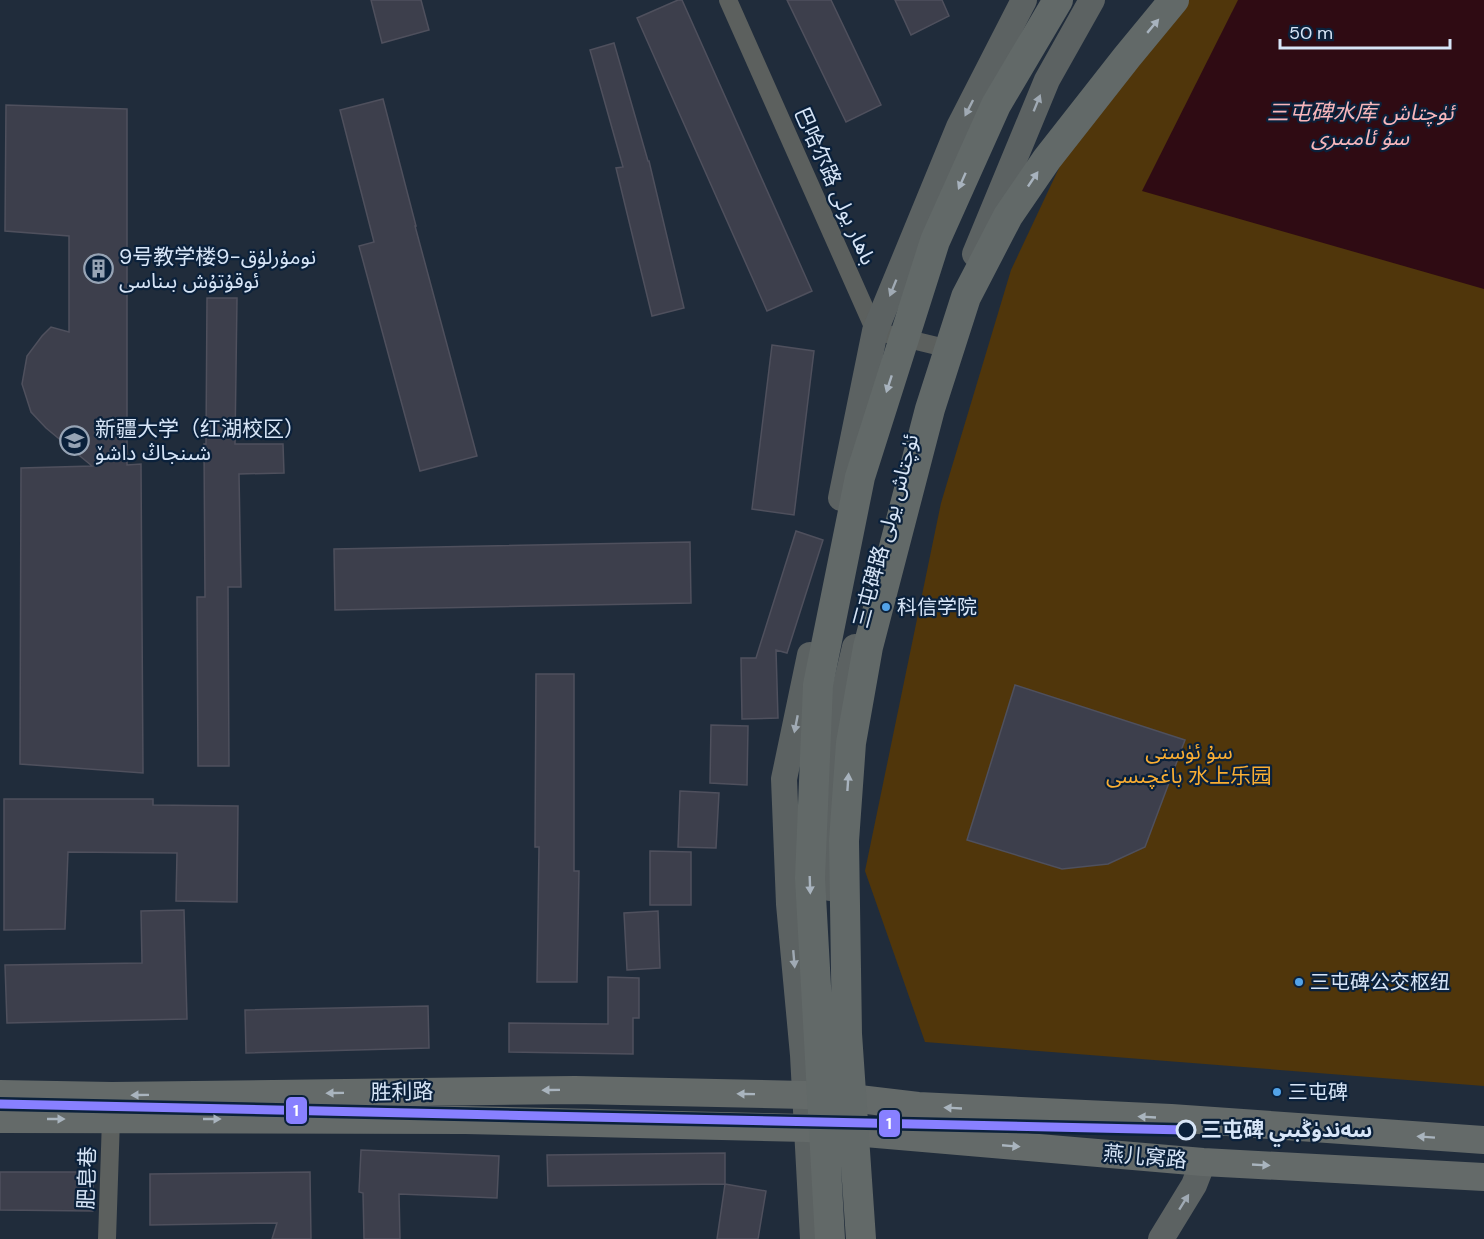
<svg xmlns="http://www.w3.org/2000/svg" width="1484" height="1239" font-family="'DM Sans','Noto Sans Arabic','Noto Sans SC',sans-serif">
<style>
.green{fill:#50360b}
.water{fill:#2f0b13}
.building{fill:#3d3f4c;stroke:#4f505d;stroke-width:1.5}
.lines{fill:none;stroke-linecap:round;stroke-linejoin:round}
.minor{stroke:#5c605e;stroke-width:18}
.secondary{stroke:#5c6262;stroke-width:26}
.primary{stroke:#646a69;stroke-width:28}
.trunk-bridge{stroke:#626968;stroke-width:30}
.metro-1-casing{stroke:#0b213b;stroke-width:14}
.metro-1{stroke:#8880ff;stroke-width:9}
.oneway{fill:#a8b3be}
.oneway2{fill:#a0aab4}
.oneway3{fill:#a9b4be}
.bus-dot{fill:#53a3e8;stroke:#0b213b;stroke-width:2}
.stop-dot{fill:#0b213b;stroke:#d7e5f7;stroke-width:3}
.labels{text-anchor:middle;stroke-width:4.5;stroke-linejoin:round;paint-order:stroke}
.bus-label{font-size:20px;fill:#d7e5f7;stroke:#0b213b;text-anchor:start}
.street-label{font-size:21px;fill:#d7e5f7;stroke:#0b213b}
.poi-label{font-size:21px;fill:#d7e5f7;stroke:#0b213b;text-anchor:start}
.park-label{font-size:21px;fill:#faae33;stroke:#0b213b}
.stop-label{font-size:21px;font-weight:bold;fill:#d7e5f7;stroke:#0b213b;text-anchor:start}
.water-label{font-size:22px;font-style:italic;fill:#f8b6bb;stroke:#0b213b}
.line-badge{stroke:#0b213b;stroke-width:2}
.badge-label{font-size:16px;text-anchor:middle;font-weight:bold;fill:#fff}
</style>
<rect width="100%" height="100%" fill="#202c3b"/>
<path class="green" d="M1163 0H1484V1086L925 1042 865 871 941 503 1011 270 1100 81Z"/>
<path class="water" d="M1238 0H1484V289L1142 191Z"/>
<path class="building" d="M371 0H421L429 30 382 43Z
M678 0H682L812 291 767 311 637 18Z
M787 0H831L881 105 846 122Z
M895 0H942L949 16 911 35Z
M614 43 648 161H649L684 308 652 316 616 168 623 167 590 50Z
M383 99 416 226H415L477 456 420 471 359 246 374 242 340 110Z
M6 105 127 109V465L141 464 143 773 20 764 21 468 92 466 46 428 31 412 22 384 27 356 42 336 51 327 69 332V236L5 231Z
M207 298H237L235 444H283L284 473 239 474 241 587H228L229 766H198L197 597H205L204 444H206Z
M772 345 814 351 794 515 752 509Z
M796 531 823 540 787 653 776 650 778 718 742 719 741 658H756Z
M690 542 691 603 335 610 334 549Z
M536 674H574V871H579L577 982H537L539 847H535Z
M1015 685 1185 740 1145 847 1108 864 1062 869 967 840Z
M711 725 748 726 747 785 710 783Z
M680 791 719 793 716 848 678 847Z
M4 799H153V805L238 806 237 902 176 901 177 853 68 852 65 929 4 930Z
M650 851 691 852V905H650Z
M184 910 187 1019 7 1023 5 965 142 963 141 911Z
M658 911 660 968 627 970 624 913Z
M608 977 639 978V1018H633V1054L509 1052V1023L608 1024Z
M428 1006 429 1048 246 1053 245 1010Z
M361 1150 499 1156 497 1198 399 1194 400 1239H364L363 1193 359 1192Z
M725 1153V1184L548 1186 547 1155Z
M0 1172H93V1211L0 1210Z
M310 1172 311 1239H272L277 1223 150 1225V1174Z
M725 1184 766 1191 758 1239H717Z"/>
<g class="lines">
<path class="minor" d="M728 0 875 331 937 346
M107 1239 111 1119"/>
<path class="secondary" d="M975 254 1047 80 1092 0
M841 498 875 331 959 127 1024 0
M810 655 784 779 789 904 803 1055 813 1239
M830 888 826 768 855 647
M1161 1239 1194 1185 1203 1162"/>
<path class="primary" d="M0 1094 112 1096 575 1090 805 1095 842 1097 918 1106 1171 1118 1484 1140
M0 1119 465 1120 807 1128 1203 1162 1484 1177"/>
<path class="trunk-bridge" d="M830 1239 810 878 818 685 860 477 935 241 996 105 1058 0
M861 1239 847 1034 844 841 851 743 868 647 930 409 966 297 1008 216 1047 159 1127 57 1174 0"/>
<defs>
<path id="metro-1" d="M0 1104 1186 1130"/>
</defs>
<use href="#metro-1" class="metro-1-casing"/>
<use href="#metro-1" class="metro-1"/>
</g>
<defs><path id="oneway-solid" d="M-6-.8H1V-3.2L6.5 0L1 3.2V.8H-6Z" transform="scale(1.5)"/></defs>
<g class="oneway">
<use href="#oneway-solid" transform="translate(1153 26) rotate(-50)"/>
<use href="#oneway-solid" transform="translate(1033 179) rotate(-56)"/>
<use href="#oneway-solid" transform="translate(962 181) rotate(114)"/>
<use href="#oneway-solid" transform="translate(889 384) rotate(108)"/>
<use href="#oneway-solid" transform="translate(848 782) rotate(-86)"/>
<use href="#oneway-solid" transform="translate(810 885) rotate(88)"/>
</g>
<g class="oneway2">
<use href="#oneway-solid" transform="translate(1037 103) rotate(-68)"/>
<use href="#oneway-solid" transform="translate(969 108) rotate(117)"/>
<use href="#oneway-solid" transform="translate(893 288) rotate(112)"/>
<use href="#oneway-solid" transform="translate(796 724) rotate(101)"/>
<use href="#oneway-solid" transform="translate(794 959) rotate(85)"/>
<use href="#oneway-solid" transform="translate(1184 1202) rotate(-58)"/>
</g>
<g class="oneway3">
<use href="#oneway-solid" transform="translate(551 1090) rotate(179)"/>
<use href="#oneway-solid" transform="translate(335 1093) rotate(179)"/>
<use href="#oneway-solid" transform="translate(746 1094) rotate(-179)"/>
<use href="#oneway-solid" transform="translate(140 1095) rotate(179)"/>
<use href="#oneway-solid" transform="translate(953 1108) rotate(-177)"/>
<use href="#oneway-solid" transform="translate(1147 1117) rotate(-177)"/>
<use href="#oneway-solid" transform="translate(56 1119)"/>
<use href="#oneway-solid" transform="translate(212 1119)"/>
<use href="#oneway-solid" transform="translate(1426 1137) rotate(-176)"/>
<use href="#oneway-solid" transform="translate(1011 1146) rotate(5)"/>
<use href="#oneway-solid" transform="translate(1261 1165) rotate(3)"/>
</g>
<defs>
<symbol id="building-ring" viewBox="-11 -11 22 22"><circle r="9.5" fill="#0b213b" stroke="#97a4b5" stroke-width="1.5"/><path d="M-4-6H4V6H1V3H-1V6H-4ZM-2.5-4.3h1.7v1.8h-1.7ZM.8-4.3h1.7v1.8H.8ZM-2.5-1h1.7V.8h-1.7ZM.8-1h1.7V.8H.8Z" fill="#97a4b5"/></symbol>
<symbol id="university-ring" viewBox="-11 -11 22 22"><circle r="9.5" fill="#0b213b" stroke="#97a4b5" stroke-width="1.5"/><path d="M0-5L7-2L0 1L-7-2ZM-4 1L0 2.5L4 1V4Q0 6-4 4Z" fill="#97a4b5"/></symbol>
</defs>
<g fill-rule="evenodd">
<use href="#building-ring" x="82" y="252" width="33" height="33"/>
<use href="#university-ring" x="58" y="424" width="33" height="33"/>
</g>
<g class="bus-dot">
<circle cx="886" cy="607" r="5"/>
<circle cx="1299" cy="982" r="5"/>
<circle cx="1277" cy="1092" r="5"/>
</g>
<circle class="stop-dot" cx="1186" cy="1130" r="9"/>
<g class="labels">
<g class="bus-label">
<text x="897" y="614">科信学院</text>
<text x="1310" y="989">三屯碑公交枢纽</text>
<text x="1288" y="1099">三屯碑</text>
</g>
<g class="street-label">
<text transform="translate(835 186) rotate(66)" y="7">巴哈尔路 باھار يولى</text>
<text transform="translate(886 531) rotate(-75)" y="7">三屯碑路 ئۈچتاش يولى</text>
<text transform="translate(402 1092) rotate(-1)" y="7">胜利路</text>
<text transform="translate(1145 1157) rotate(5)" y="7">燕儿窝路</text>
<text transform="translate(87 1178) rotate(-88)" y="7">肥皂巷</text>
</g>
<g class="poi-label">
<text x="119" y="264">9号教学楼9-نومۇرلۇق<tspan x="119" dy="24">ئوقۇتۇش بىناسى</tspan></text>
<text x="95" y="436">新疆大学（红湖校区）<tspan x="95" dy="24">شىنجاڭ داشۆ</tspan></text>
</g>
<g class="park-label">
<text x="1189" y="759">سۇ ئۈستى<tspan x="1189" dy="24">باغچىسى 水上乐园</tspan></text>
</g>
<g class="stop-label">
<text x="1201" y="1137">三屯碑 سەندۈڭبىي</text>
</g>
<g class="water-label">
<text x="1360" y="120">三屯碑水库 ئۈچتاش<tspan x="1360" dy="25">سۇ ئامبىرى</tspan></text>
</g>
</g>
<g class="line-badge">
<rect x="285" y="1096" width="23" height="29" rx="6" fill="#8880ff"/>
<rect x="878" y="1109" width="23" height="29" rx="6" fill="#8880ff"/>
</g>
<g class="badge-label">
<text x="296" y="1116">1</text>
<text x="889" y="1129">1</text>
</g>
<path d="M1280 39v9h170v-9" fill="none" stroke="#d7e5f7" stroke-width="3"/>
<text x="1289" y="39" font-size="18" fill="#d7e5f7" stroke="#0b213b" stroke-width="4.5" paint-order="stroke">50 m</text>
</svg>
